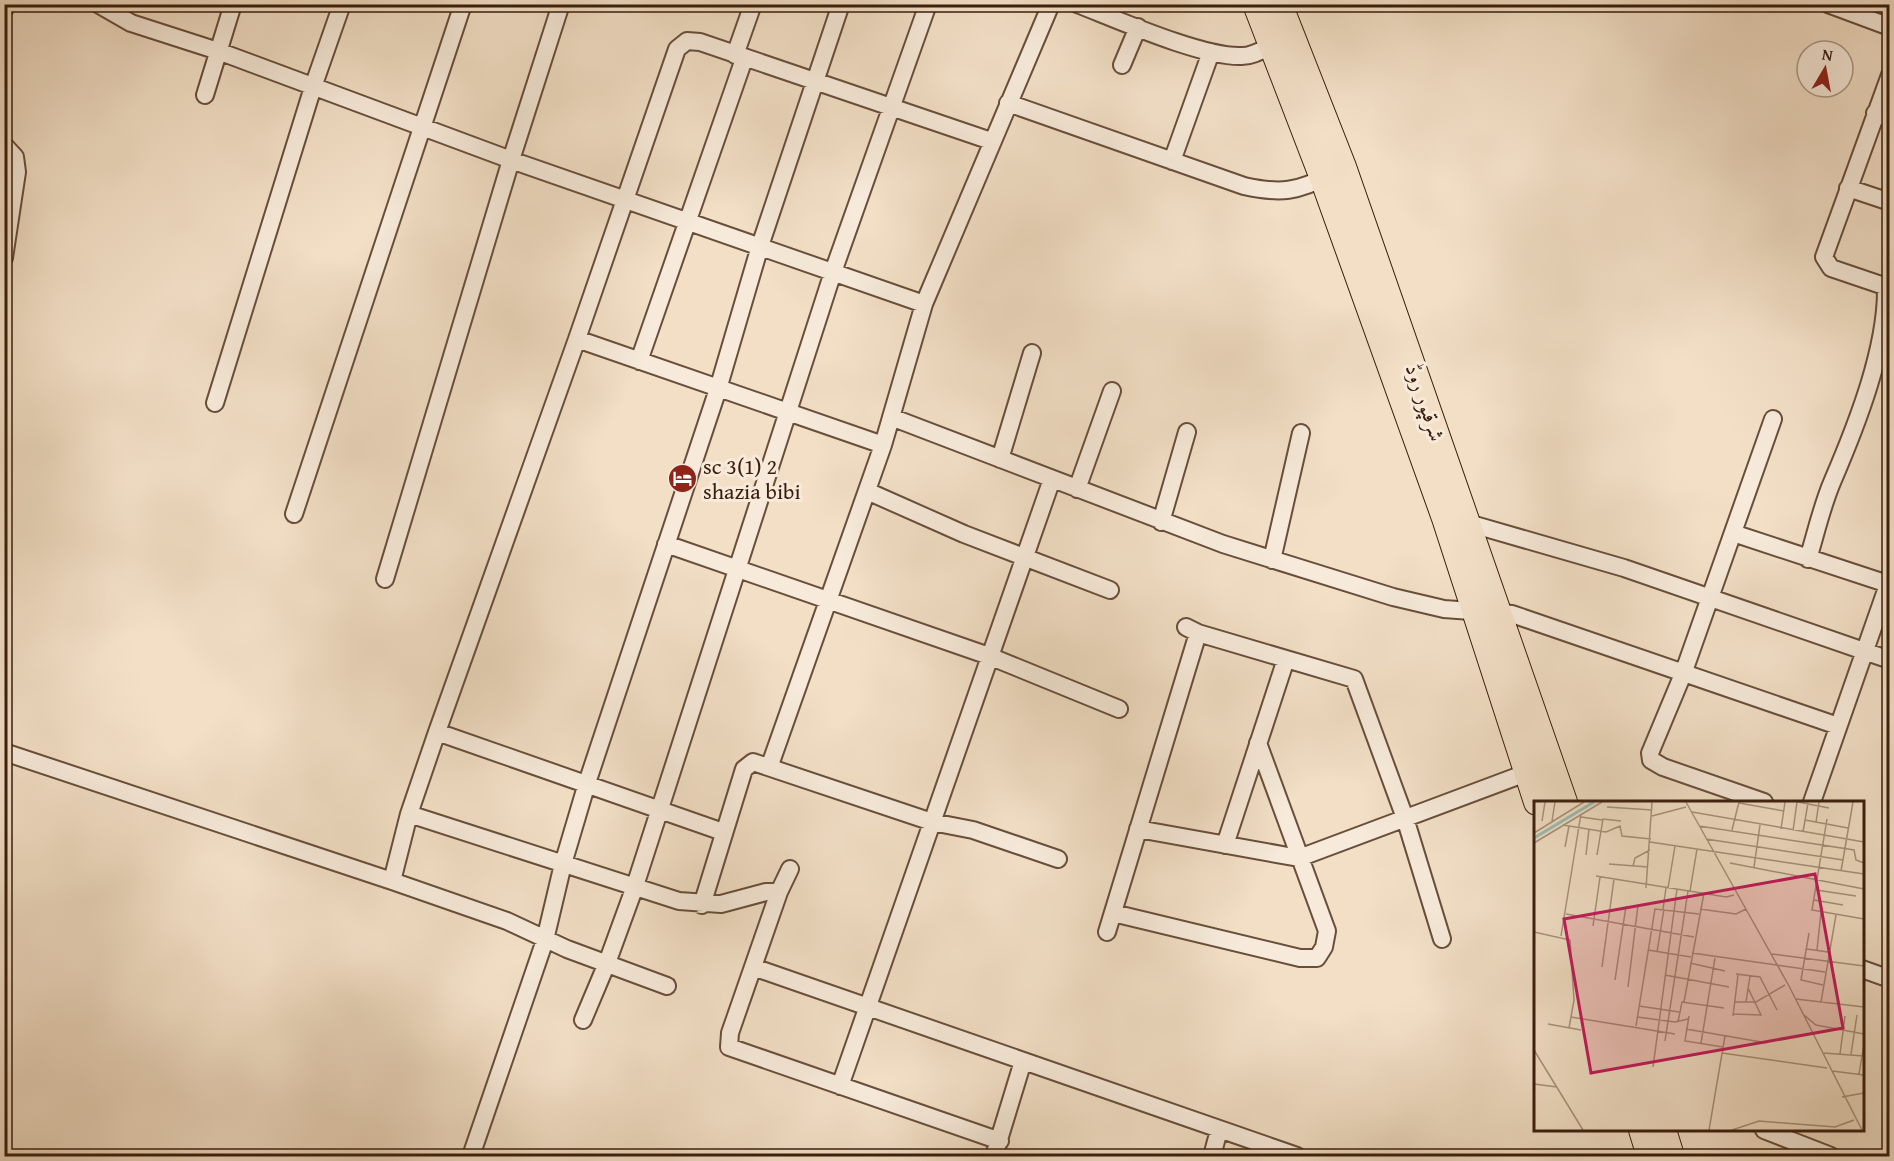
<svg xmlns="http://www.w3.org/2000/svg" width="1894" height="1161" font-family="'Gentium Book Plus',Amiri,serif">
<style>
.lines{fill:none;stroke-linecap:round;stroke-linejoin:round}
.street-casing{stroke:#684e3b;stroke-width:20}
.primary-casing{stroke:#3a1e0d;stroke-width:28}
.street{stroke:#f7eada;stroke-width:16}
.primary{stroke:#f2dfc6;stroke-width:26}
.labels{text-anchor:middle;stroke-width:6;stroke-linejoin:round;paint-order:stroke}
.street-label{font-size:22px;fill:#3a1e0d;stroke:#f7eada}
.poi-label{font-size:22px;fill:#3a1e0d;stroke:#f7eada;text-anchor:start}
.inset-river{fill:none;stroke:#9bbdb3;stroke-width:3}
.inset-road{fill:none;stroke:#a8927c;stroke-width:1.5}
.view{fill:#c2185b;fill-opacity:0.15;stroke:#c2185b;stroke-width:3}
.inset-edge{fill:none;stroke:#3a1e0d;stroke-width:3}
</style>
<rect width="100%" height="100%" fill="#f2dfc6"/>
<filter id="stains"><feTurbulence type="fractalNoise" baseFrequency=".00333" numOctaves="4"/><feColorMatrix values="0 0 0 0 .2 0 0 0 0 .09 0 0 0 0 .02 0 0 0 .5 -.17"/></filter>
<radialGradient id="worn" r=".72"><stop offset=".6" stop-color="#630" stop-opacity="0"/><stop offset="1" stop-color="#630" stop-opacity=".3"/></radialGradient>
<g class="lines">
<defs>
<path id="street" d="M98 4 131 23 218 51 511 160 924 304
M1077 4C1116 19 1203 58 1242 56 1253 56 1262 50 1272 45
M1828 4 1890 27
M4 10 7 4
M735 55 753 4
M1122 65 1138 27
M1890 75 1824 257 1831 268 1890 288
M205 95 233 4
M1008 103 1244 186C1280 194 1298 192 1331 174
M1875 113 1890 118
M4 145 15 157 17 172 4 258
M1172 161 1211 52
M1848 188 1890 202
M577 339 883 445
M639 361 744 59
M215 403 313 87 342 4
M891 417 1223 544 1393 597 1444 609 1512 614 1838 726
M1000 459 1032 353
M1077 489 1112 391
M867 491 964 534 1110 590
M294 514 463 4
M1161 522 1187 432
M1468 523 1624 568 1890 660
M1733 533 1888 584
M666 544 989 656 1119 709
M1808 559C1816 533 1822 505 1833 480 1857 424 1887 348 1886 287
M1272 560 1301 433
M385 579 511 160 561 4
M1186 627 1198 633 1354 679 1405 818 1442 939
M437 732 723 832
M4 752 392 881 507 921 567 949 667 986
M770 765 883 445 924 304 1051 4
M1764 802 1663 767 1651 760 1650 753 1683 674 1773 419
M1812 802 1890 579
M409 814 679 901 721 904 766 892H779
M1138 829 1299 858 1526 773
M1225 845 1286 659
M790 869 779 892 730 1033 729 1047 1000 1141
M392 881 409 814 437 732 577 339 677 49 687 41 700 42 991 141
M702 905 744 769 753 762 932 822 973 830 1058 859
M1113 913 1300 958H1317L1324 947 1327 931 1258 743
M1107 932 1198 633
M753 967 1297 1156
M1862 969 1890 979
M583 1020 607 963 634 889 833 272 928 4
M840 1086 1052 479
M1764 1130 1831 1156
M471 1156 545 940 563 864 587 783 718 389 760 246 841 4
M994 1156 1023 1061
M1212 1156 1219 1130"/>
<path id="primary" d="M1256 4 1323 178 1445 518 1537 802
M1279 4 1343 167 1564 802
M1642 1130 1650 1156
M1663 1130 1671 1156"/>
</defs>
<use href="#street" class="street-casing"/>
<use href="#primary" class="primary-casing"/>
<use href="#street" class="street"/>
<use href="#primary" class="primary"/>
</g>
<defs>
<symbol id="hotel-disc" viewBox="-11 -11 22 22"><circle r="9.5" fill="#8f2418" stroke="#f7eada"/><path d="M-6-4.5h1.5V1H6V5H4.5V3h-9V5H-6ZM-4 0a1.8 1.8 0 1 1 3.6 0ZM.5 0V-2.5h3Q6-2.5 6 0Z" fill="#fff"/></symbol>
</defs>
<g fill-rule="evenodd">
<use href="#hotel-disc" x="666" y="462" width="33" height="33"/>
</g>
<g class="labels">
<g class="street-label">
<text transform="translate(1426 402) rotate(71)" y="8">شرقپور روڈ</text>
</g>
<g class="poi-label">
<text x="703" y="474">sc 3(1) 2<tspan x="703" dy="25">shazia bibi</tspan></text>
</g>
</g>
<g transform="translate(1534 801)">
<rect width="330" height="330" fill="#f2dfc6"/>
<path class="inset-river" d="M0 37 60 1"/>
<path class="inset-road" d="M152 1 255 185 328 329M264 1 295 7M205 2 250 10M73 6 118 9M158 11 330 41M118 15 152 6M47 16 68 19M293 18 278 109 330 118M271 19 314 27M8 20 11 1M18 20 21 1M282 21 285 1M29 24 72 31 86 25 88 35 117 38M165 25 320 49 322 59 330 62M247 28 251 1M198 29 205 1M259 30 263 1M269 31 274 2M0 32 50 1M172 38 309 59M116 41 330 73M0 42 68 1M31 46 35 25M52 54 55 28M63 54 69 18 87 20M196 62 330 88M75 63 114 66M99 65 101 57 116 49M220 66 226 24M307 70 319 1M62 75 192 96 200 94M112 87 118 1M134 87 141 45M282 89 322 95M156 90 163 48M280 99 309 104M129 108 132 87M166 108 202 113 212 108M32 113 160 136M59 125 66 76M0 131 36 139 40 199 35 227M275 132 267 179 289 184M27 135 47 13M273 148 294 151M114 149 157 156M283 149 287 111M123 151 130 108M158 152 291 171M238 153 330 165M156 162 191 170M68 166 80 78M202 173 226 176 243 209M131 174 195 186M81 179 92 105M94 186 104 104M262 198 330 206M150 201 170 92M200 201H222L251 184M212 201 216 175M287 201 302 114M105 205 145 211M199 213 227 214 214 187M270 214 282 224 330 233M155 215 151 240 189 246M199 215 204 174M37 216 141 233M103 216 141 221 154 218M144 221 148 201 190 207M14 223 47 229M102 225 121 108 165 113M152 228 233 242M131 240 154 90M167 242 181 157M0 249 49 329M188 252 293 267M289 252 330 255M306 253 311 215M317 253 323 214M119 266 143 88M298 270 330 274M325 273 330 243M0 283 23 286M308 296 330 292M175 329 191 235M198 329 225 320 301 326 320 319"/>
<path class="view" d="M281 73 309 227 57 272 30 118Z"/>
<rect width="330" height="330" class="inset-edge"/>
</g>
<rect width="1894" height="1161" fill="none" stroke="#f2dfc6" stroke-width="24"/>
<rect x="6" y="6" width="1882" height="1149" fill="none" stroke="#3a1e0d" stroke-width="3"/>
<rect x="12" y="12" width="1870" height="1137" fill="none" stroke="#3a1e0d" stroke-width="1.5"/>
<g transform="translate(1825 69) rotate(10)"><circle r="28" fill="#f7eada" stroke="#ab9888" stroke-width="1.5"/>
<path d="M0-4.5L10 22L0 15L-10 22Z" fill="#8f2418"/>
<text y="-9" font-size="16" font-weight="bold" text-anchor="middle" fill="#3a1e0d">N</text>
</g>
<rect width="100%" height="100%" filter="url(#stains)"/>
<rect width="100%" height="100%" fill="url(#worn)"/>
</svg>
